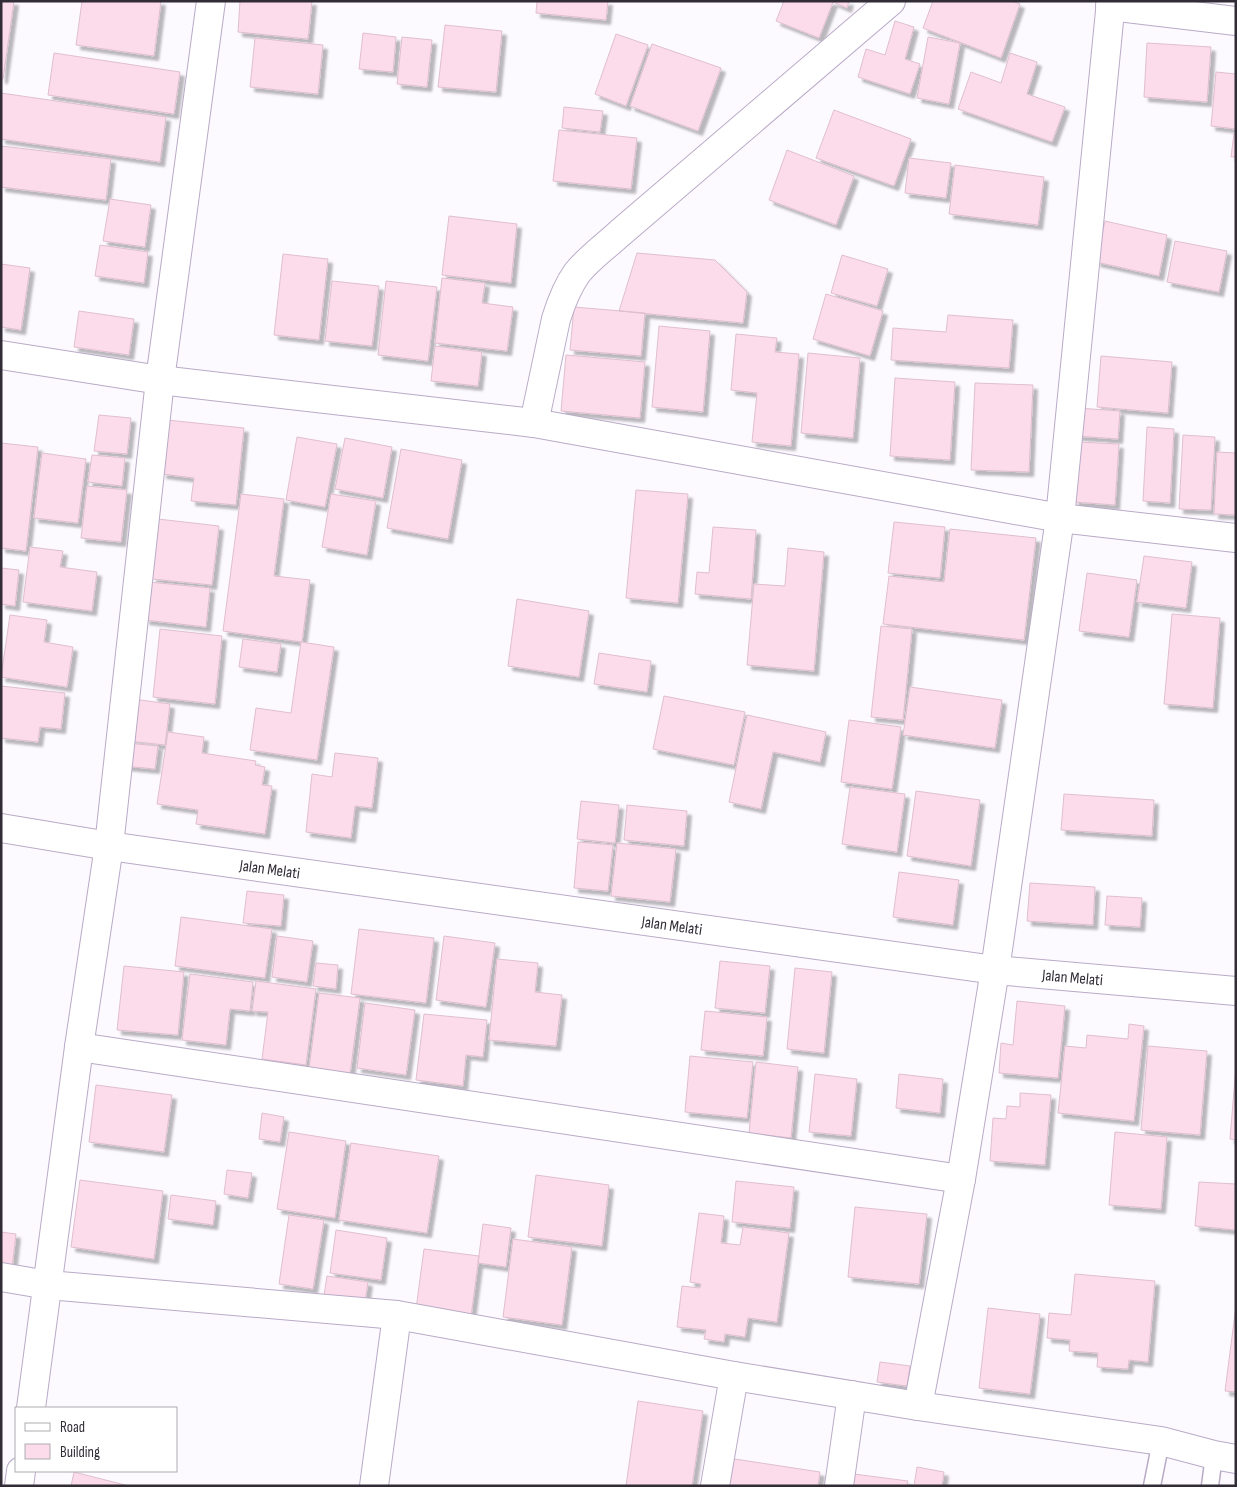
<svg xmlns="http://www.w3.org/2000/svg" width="1237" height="1487" font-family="'Sofia Sans Condensed',sans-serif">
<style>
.building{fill:#fcdcea;stroke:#dfbfce;filter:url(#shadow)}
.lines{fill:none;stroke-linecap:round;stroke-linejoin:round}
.lane-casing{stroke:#b9abc6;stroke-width:19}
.street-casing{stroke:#b9abc6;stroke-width:30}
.lane{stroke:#fff;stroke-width:16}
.street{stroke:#fff;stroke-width:28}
.labels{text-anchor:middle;stroke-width:4.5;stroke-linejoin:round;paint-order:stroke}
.street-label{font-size:16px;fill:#312c36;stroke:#fff}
</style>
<defs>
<filter id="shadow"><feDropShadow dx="4.5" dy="4.5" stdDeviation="1" flood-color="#0004"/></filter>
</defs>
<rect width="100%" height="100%" fill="#fcf9ff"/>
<path class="building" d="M1 1H14L3 79H1Z
M82 1H161L154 56 76 45Z
M240 1H312L308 39 238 32Z
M537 1H608L606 20 536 13Z
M784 1H849L847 8 833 2 819 38 776 21Z
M933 1H1012L1020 4 1001 58 923 28Z
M895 21 914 27 905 59 920 64 910 94 858 77 866 49 885 55Z
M445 25 502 31 496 92 438 87Z
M363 33 396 37 393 72 359 69Z
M616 34 648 45 626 106 595 94Z
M402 37 432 40 427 87 397 84Z
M928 37 960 43 949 104 917 98Z
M255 38 323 45 318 94 250 87Z
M1147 43 1211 47 1207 102 1144 97Z
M652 44 721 68 698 131 630 106Z
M54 53 180 72 174 114 48 95Z
M1010 53 1037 62 1027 94 1065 107 1052 142 958 109 971 72 1001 83Z
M1216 72 1236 74V129L1211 126Z
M1 93 166 117 160 162 1 139Z
M564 107 603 111 600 132 562 128Z
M834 110 911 139 894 186 816 158Z
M559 130 637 138 631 189 553 181Z
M1234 133H1236V157H1231Z
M1 146 111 159 106 200 1 187Z
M787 150 854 176 836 225 769 200Z
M909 158 951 163 946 198 905 193Z
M955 165 1044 177 1038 225 949 214Z
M110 199 151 205 145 247 103 241Z
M449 216 517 224 511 283 442 275Z
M1105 221 1167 235 1159 276 1096 262Z
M1175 241 1227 251 1219 292 1167 282Z
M100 245 148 252 144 283 95 276Z
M637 253 715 260 747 292 743 323 619 311Z
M283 254 328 259 319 340 274 335Z
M842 255 888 269 877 306 831 293Z
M1 264 30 268 21 330 1 327Z
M442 278 485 283 482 303 513 307 507 351 435 343Z
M332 281 379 286 372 346 325 341Z
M386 281 437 287 428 361 378 355Z
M826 294 883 311 870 356 813 339Z
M574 307 645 313 641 356 570 350Z
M79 311 134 319 129 355 74 347Z
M948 315 1013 320 1009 368 891 360 893 328 946 332Z
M659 326 710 331 703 412 652 407Z
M736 334 777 338 775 352 799 354 791 446 752 442 757 393 731 390Z
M435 346 482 352 478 386 431 381Z
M808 353 860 358 853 438 801 433Z
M566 355 645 362 640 418 561 411Z
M1101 356 1172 362 1168 413 1097 407Z
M895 378 955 382 950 460 890 456Z
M975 383 1033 385 1029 472 971 470Z
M1078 408 1120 411 1118 439 1076 436Z
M99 415 131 418 127 454 94 451Z
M167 420 244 428 236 505 191 501 194 478 162 474Z
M1147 427 1174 429 1170 503 1143 501Z
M1183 435 1215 437 1211 510 1179 509Z
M297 437 337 444 325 507 286 500Z
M345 438 392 447 383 498 335 489Z
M1078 442 1119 444 1115 505 1074 502Z
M1 443 38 447 26 551 1 548Z
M401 449 462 460 448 539 387 528Z
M1217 452 1236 453V515L1214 514Z
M42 453 86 459 78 523 34 518Z
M92 455 125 458 122 486 88 482Z
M87 486 127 490 121 542 81 538Z
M636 490 688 494 678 603 626 598Z
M241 494 284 499 274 576 310 580 302 642 223 631Z
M331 494 376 501 367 555 322 547Z
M158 519 219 526 212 585 152 579Z
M894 522 945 527 940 578 888 573Z
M713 527 756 530 751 599 695 594 697 572 709 573Z
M950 529 1036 538 1024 640 883 624 889 576 944 582Z
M30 547 63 551 60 567 97 572 92 611 23 602Z
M788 548 824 552 814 671 747 665 754 584 785 586Z
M1144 556 1192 562 1186 608 1137 602Z
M1 568 19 570 15 606 1 604Z
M1087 573 1137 580 1129 637 1079 631Z
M149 582 210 588 206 627 145 620Z
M517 599 589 611 579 677 508 666Z
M1172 614 1220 618 1213 708 1164 704Z
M10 615 47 620 44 642 73 647 67 687 1 677Z
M881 626 912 629 903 720 871 717Z
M160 629 222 636 215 704 153 697Z
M243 639 281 644 277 672 239 667Z
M301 642 334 647 317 760 250 750 256 708 291 713Z
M599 653 651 661 647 692 594 684Z
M1 686 65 693 61 729 40 727 38 742 1 738Z
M910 687 1002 700 995 748 903 735Z
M664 696 745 712 734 765 653 749Z
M133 699 170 704 165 745 128 741Z
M747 715 826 732 820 762 773 752 761 809 729 802Z
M849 720 901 727 892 789 841 782Z
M168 732 204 737 202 753 256 761 255 765 265 767 262 785 272 786 265 834 196 824 198 810 157 804Z
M127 743 158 746 155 769 124 766Z
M335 753 378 758 372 808 355 806 351 838 306 832 312 774 332 777Z
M850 787 905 794 897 852 842 844Z
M916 791 980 800 971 866 907 856Z
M1064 794 1154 800 1152 836 1061 830Z
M581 801 619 805 615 843 577 839Z
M627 805 687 811 684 846 624 840Z
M578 842 613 845 608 891 574 888Z
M617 843 676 849 670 902 611 896Z
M899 872 959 880 953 925 893 917Z
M1030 883 1095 887 1093 925 1027 921Z
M247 891 284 895 281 926 243 923Z
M1107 896 1142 898 1140 927 1105 925Z
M181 917 272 929 265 978 175 966Z
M359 929 434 938 426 1003 351 994Z
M277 936 313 941 307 982 272 977Z
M444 936 495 943 486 1007 436 1000Z
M497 959 538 963 535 992 562 995 556 1046 489 1040Z
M720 961 770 966 765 1013 715 1008Z
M316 963 338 965 336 989 313 986Z
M124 966 184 972 178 1035 117 1030Z
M795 968 832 972 824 1053 787 1049Z
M190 974 253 982 250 1011 230 1009 226 1045 182 1040Z
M256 981 316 989 306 1065 262 1059 268 1012 252 1011Z
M319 993 360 998 349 1082 308 1076Z
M1017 1001 1065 1006 1058 1078 999 1073 1001 1043 1013 1045Z
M365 1003 415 1010 406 1075 357 1068Z
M705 1011 767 1017 763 1056 701 1050Z
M424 1014 487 1020 483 1057 466 1055 463 1086 416 1080Z
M1129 1024 1144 1026 1134 1121 1058 1113 1065 1046 1086 1048 1087 1035 1128 1039Z
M1148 1046 1207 1051 1200 1135 1141 1130Z
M690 1056 753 1062 747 1118 685 1112Z
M756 1062 798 1067 791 1138 749 1133Z
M1236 1066V1140L1230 1139Z
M815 1074 857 1079 851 1136 809 1132Z
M899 1074 943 1079 940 1113 896 1108Z
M96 1085 172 1095 164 1152 89 1142Z
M1020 1093 1051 1095 1045 1165 990 1161 993 1118 1006 1119 1007 1106 1020 1107Z
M262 1113 284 1117 280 1142 259 1139Z
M289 1132 346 1141 335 1218 277 1209Z
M1115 1132 1167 1137 1161 1209 1109 1205Z
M351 1143 439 1156 427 1233 339 1220Z
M227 1170 252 1173 248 1198 224 1194Z
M536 1175 609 1185 602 1246 528 1237Z
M80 1180 163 1191 154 1259 71 1247Z
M736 1181 794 1187 790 1228 732 1222Z
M1199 1182 1236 1184V1230L1195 1226Z
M171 1195 216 1201 213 1225 168 1219Z
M855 1207 927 1214 919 1284 848 1277Z
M699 1213 724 1216 721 1243 740 1245 743 1227 789 1233 777 1322 748 1318 745 1337 725 1334 724 1342 704 1339 706 1330 677 1327 682 1286 700 1288 701 1284 690 1282Z
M289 1215 324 1220 313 1289 279 1284Z
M483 1224 511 1228 506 1267 478 1263Z
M336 1230 387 1238 381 1280 330 1273Z
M1 1232 16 1234 12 1268 1 1266Z
M513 1239 572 1247 562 1325 503 1317Z
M424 1249 479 1256 470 1324 415 1317Z
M1075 1274 1155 1281 1148 1362 1129 1360 1128 1369 1097 1367 1098 1353 1069 1351 1070 1340 1047 1338 1049 1313 1071 1315Z
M327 1276 368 1282 364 1308 323 1302Z
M1236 1306V1392L1225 1391Z
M988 1308 1040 1314 1030 1394 979 1388Z
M880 1362 910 1366 907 1386 877 1382Z
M638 1401 703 1411 692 1486H626Z
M728 1458 820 1472 818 1486H724Z
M917 1467 944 1472 942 1486H914Z
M74 1472 129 1486H71Z
M854 1474 908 1481 907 1486H851Z"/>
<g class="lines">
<defs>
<path id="lane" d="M1152 1486 1161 1441
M1210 1486 1214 1455"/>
<g id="street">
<path d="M1110 6 1236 21"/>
<path d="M1 355 160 380 534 423 1060 518 1236 538"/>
<path d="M534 423 556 319C561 303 567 287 577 273 589 258 606 246 620 233L891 1"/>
<path id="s1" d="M1 828 109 846 995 970 1236 991"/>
<path d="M79 1047 961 1179"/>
<path d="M1 1277 48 1285 397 1315 734 1376 918 1406 1161 1441 1214 1455 1236 1459"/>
<path d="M918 1406 961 1179 995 970 1060 518 1111 1"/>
<path d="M31 1408 79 1047 109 846 160 380 211 1"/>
<path d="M19 1486 21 1471"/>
<path d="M374 1486 397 1315"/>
<path d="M715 1486 734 1376"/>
<path d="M839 1486 852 1395"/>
</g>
</defs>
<use href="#lane" class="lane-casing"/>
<use href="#street" class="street-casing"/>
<use href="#lane" class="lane"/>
<use href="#street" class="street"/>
</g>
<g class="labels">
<g class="street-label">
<text dy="6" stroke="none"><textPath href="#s1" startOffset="272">Jalan Melati</textPath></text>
<text dy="6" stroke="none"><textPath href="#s1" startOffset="678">Jalan Melati</textPath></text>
<text dy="6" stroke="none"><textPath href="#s1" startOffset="1082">Jalan Melati</textPath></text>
</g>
</g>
<rect width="1237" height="1487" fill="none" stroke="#312c36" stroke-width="5"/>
<rect x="15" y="1407" width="162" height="65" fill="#ffffff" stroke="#adabaf"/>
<rect x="25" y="1423" width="25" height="8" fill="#ffffff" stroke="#adabaf"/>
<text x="60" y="1432" font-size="15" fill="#312c36">Road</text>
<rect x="25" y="1444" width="25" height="15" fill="#fcdcea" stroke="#adabaf"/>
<text x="60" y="1457" font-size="15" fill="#312c36">Building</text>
</svg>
